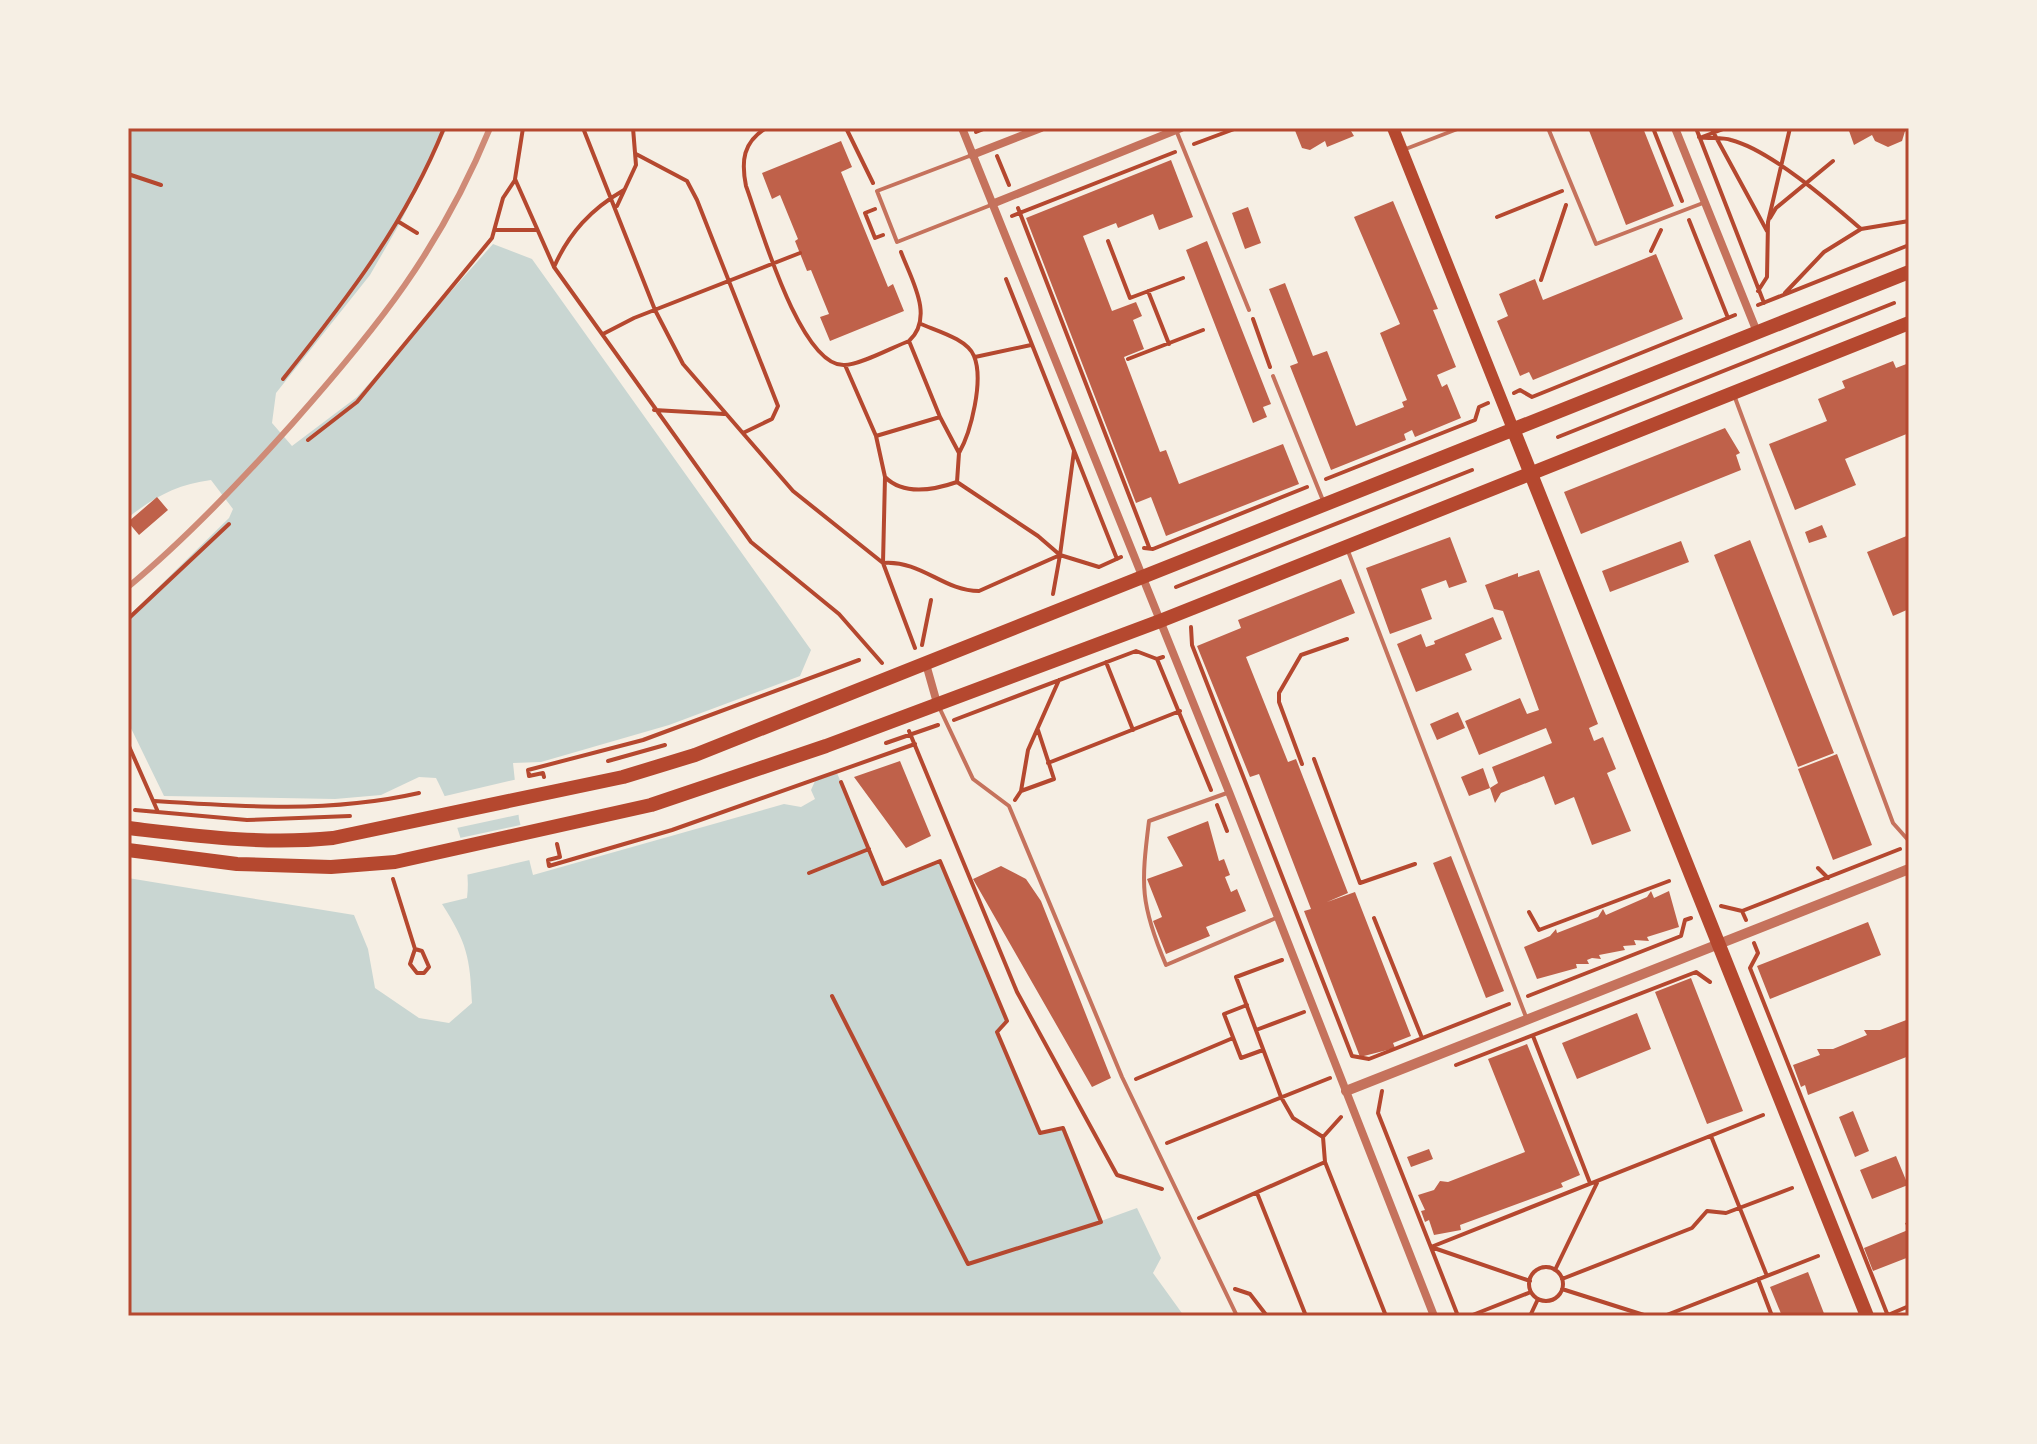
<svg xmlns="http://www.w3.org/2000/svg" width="2037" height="1444" font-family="'Titillium Web',sans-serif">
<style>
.water{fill:#c9d6d2}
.pier{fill:#f6efe4}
.building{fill:#bf614a}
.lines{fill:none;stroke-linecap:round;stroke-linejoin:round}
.path{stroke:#b5482f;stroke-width:4}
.service{stroke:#c5725c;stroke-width:4}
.minor{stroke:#c5725c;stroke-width:8}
.tertiary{stroke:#c5725c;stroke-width:10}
.secondary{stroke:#b5482f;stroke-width:12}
.primary{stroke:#b5482f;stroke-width:14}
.rail{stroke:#cf8b77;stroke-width:6}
.neatline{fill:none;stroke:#b5482f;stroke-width:3}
</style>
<rect width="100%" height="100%" fill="#f6efe4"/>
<path class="water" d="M128 128H447L400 223 370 275 276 393 272 423 292 446 357 397 493 244 532 259 811 650 800 676 669 725 541 762 513 763 519 819 533 875 784 804 801 807 815 799 811 790 815 781 837 773 883 884 940 861 1007 1021 997 1032 1040 1133 1063 1128 1101 1221 1137 1208 1161 1258 1153 1273 1184 1316H128V878L354 915 368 949 375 988 419 1018 449 1023 472 1003C470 957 467 943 442 904L467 898C472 858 454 814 436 778L419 777 381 795 335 799 164 796 128 722V617L229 518 233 509 211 480C178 484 154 497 129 517L128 522Z"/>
<path class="pier" d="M518 779 522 814 452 829 441 797Z
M525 824 534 859 466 875 455 839Z"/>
<path class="building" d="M1294 128H1358L1351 131 1354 136 1327 147 1325 141 1310 150 1302 148Z
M1588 128H1643L1674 206 1626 225Z
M1848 128H1906L1902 141 1888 147 1875 141 1872 135 1854 145Z
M841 141 852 167 841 172 888 287 893 284 904 311 830 341 820 317 829 314 811 270 807 271 795 241 798 239 780 195 772 199 762 173Z
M1171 160 1193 217 1159 230 1153 214 1118 228 1116 223 1083 236 1112 311 1136 302 1142 316 1133 320 1144 349 1124 357 1160 452 1166 450 1179 484 1283 444 1299 484 1166 536 1151 497 1136 503 1026 218Z
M1393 201 1438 309 1433 310 1456 367 1437 375 1442 387 1447 384 1461 418 1415 437 1412 430 1404 434 1406 440 1331 470 1290 366 1298 363 1269 289 1285 283 1313 356 1327 351 1356 426 1404 407 1402 402 1407 400 1380 333 1400 324 1354 217Z
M1248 207 1261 243 1245 249 1232 213Z
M1207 241 1271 404 1263 407 1267 417 1253 423 1186 250Z
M1656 254 1683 319 1533 380 1529 372 1520 376 1497 321 1508 316 1499 294 1535 279 1543 300Z
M1893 361 1896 368 1909 363V433L1845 459 1856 485 1795 510 1769 444 1827 421 1818 399 1845 388 1842 381Z
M1725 428 1740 453 1736 455 1741 470 1581 534 1564 492Z
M157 497 168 510 139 535 128 522Z
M1822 525 1827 537 1809 543 1805 532Z
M1909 535V609L1893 616 1867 552Z
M1450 537 1467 582 1449 588 1446 580 1421 589 1432 619 1390 634 1366 568Z
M1750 540 1834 753 1798 767 1714 555Z
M1681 541 1689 562 1610 592 1602 571Z
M1539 570 1598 724 1589 728 1594 741 1603 737 1616 769 1607 773 1631 831 1592 845 1574 797 1555 805 1544 776 1501 793 1495 803 1490 788 1498 783 1492 767 1552 743 1546 728 1479 755 1465 721 1520 698 1527 714 1539 710 1503 611 1494 609 1485 585 1518 573V577Z
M1341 579 1355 613 1246 657 1288 762 1296 759 1348 893 1327 902 1355 892 1411 1036 1393 1043 1395 1048 1360 1057 1304 911 1311 909 1259 774 1250 777 1197 646 1241 628 1238 620Z
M1493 617 1502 639 1465 654 1472 670 1416 692 1397 644 1421 634 1426 647 1435 644 1434 641Z
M1458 712 1465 728 1437 740 1430 724Z
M1837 754 1872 845 1833 860 1798 769Z
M900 761 931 836 906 848 854 777Z
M1483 768 1490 788 1469 796 1461 777Z
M1208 821 1219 861 1224 859 1230 875 1225 877 1231 892 1237 889 1246 911 1206 927 1210 936 1166 954 1153 921 1162 917 1147 879 1183 866 1167 837Z
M1451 856 1504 991 1486 998 1433 863Z
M1001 866 1026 879 1041 901 1111 1078 1092 1087 973 879Z
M1651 891 1654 898 1669 891 1679 927 1647 937 1649 941 1634 940 1636 945 1623 946 1625 950 1599 955 1601 959 1592 958 1587 960 1589 964H1576L1577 968 1537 979 1524 947 1550 936 1556 929 1557 933 1598 917 1603 909 1606 915 1647 897Z
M1868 922 1881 955 1770 999 1757 966Z
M1691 978 1743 1111 1707 1124 1655 992Z
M1637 1013 1651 1049 1577 1079 1562 1043Z
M1909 1019V1056L1808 1095 1805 1085 1801 1087 1793 1065 1820 1055 1817 1049H1833L1867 1035 1864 1030H1880Z
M1527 1044 1580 1175 1561 1183 1563 1187 1460 1225 1461 1230 1434 1235 1429 1220 1425 1222 1421 1211 1425 1210 1418 1195 1434 1190 1440 1181 1448 1182 1525 1152 1488 1059Z
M1853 1111 1869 1151 1855 1157 1839 1117Z
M1429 1149 1433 1159 1411 1167 1407 1157Z
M1896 1156 1908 1185 1872 1199 1860 1170Z
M1909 1222V1257L1873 1271 1864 1248 1908 1230 1905 1223Z
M1808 1272 1825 1316H1782L1770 1287Z"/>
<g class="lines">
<path class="path" d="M523 128 515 179 554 267 751 542 839 614 882 663
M583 128 655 310 683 364 793 491 883 563 915 648
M766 128C743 142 741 161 746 186 759 221 800 368 845 365 860 365 893 347 909 341 935 317 911 279 901 252
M846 128 873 183
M1653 128 1682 201
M1696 128 1764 303
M1711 128 1767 231
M976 132 986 128
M1699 137C1709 139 1722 137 1731 140 1770 150 1830 202 1861 229
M1702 137 1726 128
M1194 144 1237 128
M636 154 687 181 697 200 778 406 772 419 743 433
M997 156 1009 185
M128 174 161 185
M1908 180 1909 182
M617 206 636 165 633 128
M1018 208 1149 547
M875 209 865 213 875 238 883 235
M1012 216 1175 152
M1497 217 1562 191
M1770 218 1776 208 1833 161
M1689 220 1728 318
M399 222 417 233
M496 230H537
M1108 241 1130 298 1183 278
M1651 251 1661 230
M554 267C569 233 591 209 624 190
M1006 279 1117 559
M1541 280 1566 205
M1148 291 1169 344
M1758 291 1767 277 1768 222 1790 128
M1785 293 1824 252 1861 229 1909 221
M1758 305 1909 245
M1253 319 1270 367
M921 324C937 331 967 339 974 356 984 380 971 432 959 453
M603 334 634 318 800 253
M975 357 1031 345
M1128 359 1203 330
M845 365 876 436 885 477 883 563C922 560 943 591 979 591L1060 555 1099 567 1121 557
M283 379C346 300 406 223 444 128
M1514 393 1520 390 1532 397 1735 315
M654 410 724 414
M940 417 959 453 957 482 1038 536 1060 555 1074 451
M876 436 940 417 909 341
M1558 437 1894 303
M308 440 357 402 492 238 503 198 515 180
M885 477C904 496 934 490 957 482
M1326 479 1475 420 1479 407 1488 403
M1144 548 1153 549 1307 487
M1176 587 1472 470
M1053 594 1060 555
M128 619 229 524
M1191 627 1192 645 1352 1056 1369 1059 1509 1004
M922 645 931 600
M1157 659 1211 790
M1106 662 1133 730
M954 720 1136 651 1157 659 1163 657
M909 731 1017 992 1117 1175 1162 1189
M886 743 938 725
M128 744 158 812
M1314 759 1360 883 1415 864
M608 761 665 745
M1048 763 1180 711
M1302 764 1279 702V693L1301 655 1347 639
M544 777 543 773 529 776 528 770 643 740 859 660
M1021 791 1054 779 1038 730
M1015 800 1021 791 1028 750 1059 680
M153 801C243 807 331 813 419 793
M1217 805 1227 831
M135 810 247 820 350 816
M557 844 560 857 548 860 549 866 672 830 915 744
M1818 868 1828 878
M809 873 869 849
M393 879 415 949 410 964 417 973H424L429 967 422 951 415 949
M1721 906 1742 911 1746 920
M1742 911 1900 849
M1529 912 1539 930 1669 881
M1374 918 1422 1038
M1754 943 1758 953 1750 968 1888 1316
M1282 960 1236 977 1281 1097 1293 1118 1323 1137
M832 996 968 1264 1101 1222 1063 1128 1040 1133 997 1032 1007 1021 940 861 883 884 841 782
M1528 996 1681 936 1685 920 1691 918
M1247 1005 1224 1014 1241 1058 1263 1050
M1256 1030 1304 1012
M1533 1036 1590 1183
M1456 1065 1696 972 1710 982
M1136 1079 1233 1038
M1382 1091 1378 1113 1458 1316
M1341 1117 1323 1137 1325 1162 1386 1316
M1711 1136 1767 1276
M1167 1143 1330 1078
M1257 1193 1306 1316
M1199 1218 1325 1162
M1529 1284a17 17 0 1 1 34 0a17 17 0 1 1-34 0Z
M1555 1270 1597 1183
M1562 1279 1692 1228 1707 1211 1726 1213 1792 1188
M1758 1279 1772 1316
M1530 1281 1431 1247 1763 1115
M1235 1289 1250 1294 1267 1316
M1562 1289 1647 1316
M1888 1315 1909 1306
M1470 1316 1531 1292
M1530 1316 1538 1299
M1664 1316 1818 1256"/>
<path class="service" d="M1548 128 1596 244 1703 203
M1176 130 1249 310
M1403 150 1460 128
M972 155 877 191 897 242 991 205
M1273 376 1324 503
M1734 395 1893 823 1909 841
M1348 551 1526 1017
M940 709 973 779 1009 806 1122 1077 1237 1316
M1227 793 1149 821C1141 885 1140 904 1166 965L1276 918"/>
<path class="minor" d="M962 128 1229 792 1434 1316
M1675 128 1757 332
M972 155 1041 128
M992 204 1181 128
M926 664 937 703"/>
<path class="tertiary" d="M1346 1091 1909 869"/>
<path class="secondary" d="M1393 128 1513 429"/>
<path class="primary" d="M1513 429 1867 1316
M128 828C197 836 263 845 333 838L623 777 695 755 1909 272
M128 850 237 864 331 867 395 862 651 805 826 746 1160 621 1909 323"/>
<path class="rail" d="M128 587C187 538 241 481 292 424 378 327 440 250 490 128"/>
</g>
<rect width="2037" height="1444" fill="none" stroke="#f6efe4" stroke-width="260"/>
<rect x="130" y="130" width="1777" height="1184" class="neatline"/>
</svg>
